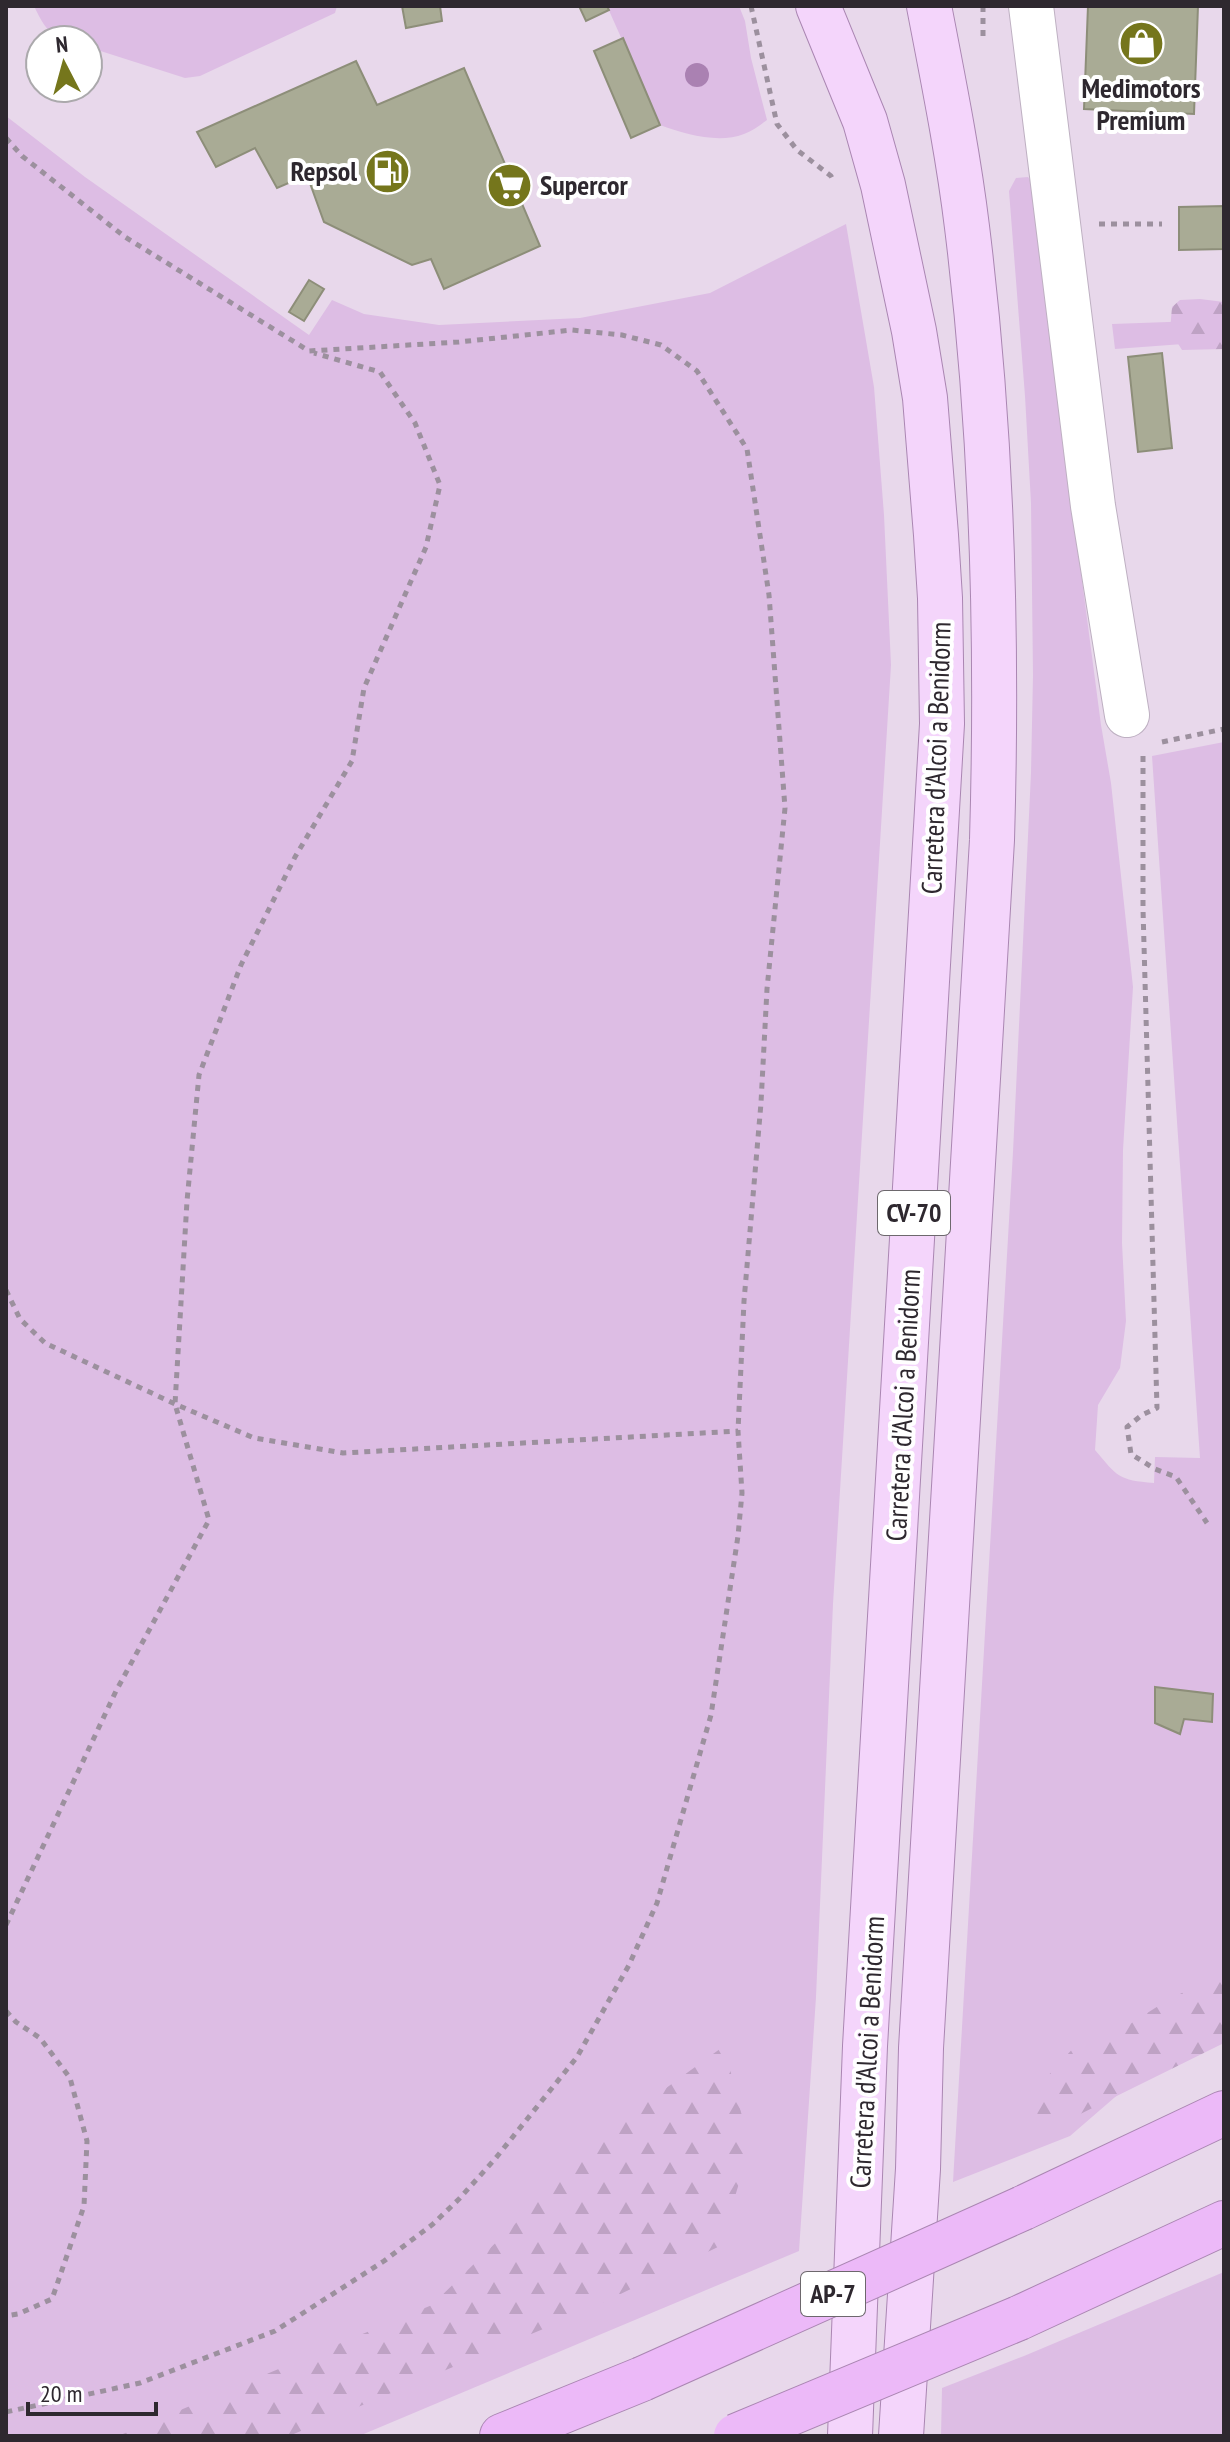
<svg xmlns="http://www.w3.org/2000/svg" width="1230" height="2442" font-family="'PT Sans Narrow',sans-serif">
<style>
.grass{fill:#ddbde4;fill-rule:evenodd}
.forest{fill:url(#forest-firs)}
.building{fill:#a9ab95;stroke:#8d8e79;stroke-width:2}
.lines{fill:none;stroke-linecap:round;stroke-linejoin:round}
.minor-casing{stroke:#beb0c2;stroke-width:46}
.major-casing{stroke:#aa86b2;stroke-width:46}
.highway-casing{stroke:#aa86b2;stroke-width:46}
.path{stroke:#9c909e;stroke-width:5;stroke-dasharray:6 6;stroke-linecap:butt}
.minor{stroke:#fff;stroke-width:44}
.major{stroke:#f4d5fb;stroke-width:44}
.highway{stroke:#ecb9f8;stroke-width:44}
.highway-bridge-casing{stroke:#aa86b2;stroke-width:46;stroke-linecap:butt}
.highway-bridge{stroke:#ecb9f8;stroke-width:44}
.tree{fill:#aa81b2}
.labels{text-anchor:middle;stroke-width:8;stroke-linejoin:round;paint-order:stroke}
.shield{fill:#fff;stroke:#6d686d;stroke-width:2}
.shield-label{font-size:26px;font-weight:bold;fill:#2e282f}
.poi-label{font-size:28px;font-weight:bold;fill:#2e282f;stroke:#fff}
.street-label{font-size:28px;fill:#2e282f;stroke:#fff}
</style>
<defs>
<pattern id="forest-firs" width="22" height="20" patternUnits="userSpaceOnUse" patternTransform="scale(2)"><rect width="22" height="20" fill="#ddbde4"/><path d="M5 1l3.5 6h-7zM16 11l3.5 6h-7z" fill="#bea2c4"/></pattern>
</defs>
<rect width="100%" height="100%" fill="#e8d8eb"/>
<path class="grass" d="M34 6H337L335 13 200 76 185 78 88 47V40C55 40 48 36 34 6Z
M607 6H739L745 21 751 58 767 120C760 125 752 131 744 134 718 144 685 134 660 125Z
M6 116 85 177 309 335 332 300 364 314 439 325 580 318 710 293 846 224 874 387 884 515 891 665 833 1604 816 1997 799 2251 359 2436H6Z
M1028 177 1038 191 1073 512 1101 725 1111 783 1133 987 1123 1150 1122 1243 1126 1321 1120 1368 1098 1405 1095 1450C1118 1477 1118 1480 1154 1483L1155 1457 1200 1458 1152 756 1224 742V2031L1129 2085 1070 2136 953 2182 1013 1152 1031 773 1033 675 1031 503 1025 396 1009 191 1016 178ZM1155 1688 1213 1694 1212 1722 1184 1719Z
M1224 320V341L1115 349 1112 324Z
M1224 2272V2436H941L942 2388 1024 2356Z"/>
<path class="forest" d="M1200 299 1224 302V349L1182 350 1170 331 1172 307 1180 300Z
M1224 1959V2043L1058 2125 1036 2113 1045 2079 1077 2044 1122 2029 1163 2003 1212 1977Z
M724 2046 750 2147 720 2246 579 2314 289 2436H118L432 2305 618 2123Z"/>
<path class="building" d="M402 6H440L442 21 406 28Z
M579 6H607L609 10 586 21Z
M1088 6H1198L1194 114 1084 109Z
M623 38 660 125 631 138 594 51Z
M356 61 377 105 464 68 540 246 444 289 431 259 412 265 324 222 307 175 277 188 255 148 216 167 197 132Z
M1224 206V249L1179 250V207Z
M309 280 324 289 304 321 289 312Z
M1162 353 1172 448 1138 452 1128 357Z
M1155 1687 1213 1694 1212 1722 1184 1719 1180 1734 1155 1723Z"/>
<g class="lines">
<defs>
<path id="minor" d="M1031 6 1093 506 1127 715"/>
<path id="major" d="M818 6 865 121 883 185 914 331 925 398 936 535 940 598 942 724 865 2046 850 2436
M901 2436 918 2169 921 2048 992 840C998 637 992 429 967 227 958 153 943 79 929 6"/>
<path id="highway" d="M1023 2208 1224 2113
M1019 2318 1224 2223
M502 2436 642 2379"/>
</defs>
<use href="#minor" class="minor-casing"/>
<use href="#major" class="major-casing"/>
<use href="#highway" class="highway-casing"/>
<path class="path" d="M751 6 777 124 797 150 831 176 834 182
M983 36V6
M6 138 22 156 125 237 309 351 459 342 572 330 622 335 661 345 697 371 747 449 769 595 785 808 767 989 761 1103 744 1301 738 1431 742 1493 738 1536 711 1715 657 1903 629 1965 577 2057 495 2159 459 2199 433 2224 384 2261 275 2331 140 2383 6 2412
M1099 224H1162
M1162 742 1224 729
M1143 756V909L1157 1408 1142 1415 1127 1427 1131 1454 1155 1469 1176 1477 1207 1523
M6 1290 20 1319 45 1343 175 1404 254 1438 343 1453 738 1431
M6 1925 116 1691 209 1520 175 1404 187 1201 199 1075 241 965 295 857 352 761 364 688 426 547 440 485 415 423 380 372 314 353
M6 2011 16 2022 40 2038 70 2078 87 2141 84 2206 52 2299 18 2314 6 2316"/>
<use href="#minor" class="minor"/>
<use href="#major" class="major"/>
<use href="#highway" class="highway"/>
<defs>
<path id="highway-bridge" d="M642 2379 1023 2208
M736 2436 1019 2318"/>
</defs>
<use href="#highway-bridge" class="highway-bridge-casing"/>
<use href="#highway-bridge" class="highway-bridge"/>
</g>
<circle class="tree" cx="697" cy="75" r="12"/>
<defs>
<symbol id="shop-disc" viewBox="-11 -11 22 22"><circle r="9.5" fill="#75761c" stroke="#fff"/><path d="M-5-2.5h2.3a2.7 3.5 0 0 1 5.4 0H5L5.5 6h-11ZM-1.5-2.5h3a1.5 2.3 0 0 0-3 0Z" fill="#fff"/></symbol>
<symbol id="fuel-disc" viewBox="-11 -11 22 22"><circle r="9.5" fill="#75761c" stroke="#fff"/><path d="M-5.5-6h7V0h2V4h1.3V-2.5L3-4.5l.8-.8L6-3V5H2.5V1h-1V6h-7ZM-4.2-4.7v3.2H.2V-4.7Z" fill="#fff"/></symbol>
<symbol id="supermarket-disc" viewBox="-11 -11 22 22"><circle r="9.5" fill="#75761c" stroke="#fff"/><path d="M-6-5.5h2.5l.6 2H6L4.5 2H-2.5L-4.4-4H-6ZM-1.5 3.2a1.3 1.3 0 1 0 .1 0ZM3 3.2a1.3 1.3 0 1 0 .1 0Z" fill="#fff"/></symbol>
</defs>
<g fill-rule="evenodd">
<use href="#shop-disc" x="1116" y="18" width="51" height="51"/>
<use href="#fuel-disc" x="362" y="146" width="51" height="51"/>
<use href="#supermarket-disc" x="484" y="160" width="51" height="51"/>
</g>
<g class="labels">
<g class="shield">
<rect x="878" y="1191" width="72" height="44" rx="6"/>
<rect x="801" y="2272" width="64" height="44" rx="6"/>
</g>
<g class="shield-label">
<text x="914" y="1222">CV-70</text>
<text x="833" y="2303">AP-7</text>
</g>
<g class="poi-label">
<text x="1141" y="98">Medimotors<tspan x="1141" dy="32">Premium</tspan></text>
<text x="357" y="181" text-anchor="end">Repsol</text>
<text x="540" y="195" text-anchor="start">Supercor</text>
</g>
<g class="street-label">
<text transform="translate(936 758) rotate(-88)" y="10">Carretera d'Alcoi a Benidorm</text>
<text transform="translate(903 1405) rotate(-87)" y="10">Carretera d'Alcoi a Benidorm</text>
<text transform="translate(867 2052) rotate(-87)" y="10">Carretera d'Alcoi a Benidorm</text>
</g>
</g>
<rect width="1230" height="2442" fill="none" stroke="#2e282f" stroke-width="16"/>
<g transform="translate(64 64) rotate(354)"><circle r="38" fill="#ffffff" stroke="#aba9ac" stroke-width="2"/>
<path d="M0-6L14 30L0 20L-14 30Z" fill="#75761c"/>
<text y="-12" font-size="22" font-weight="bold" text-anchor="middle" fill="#2e282f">N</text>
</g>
<path d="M28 2402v12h128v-12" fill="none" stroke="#2e282f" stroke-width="4"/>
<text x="40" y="2402" font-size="24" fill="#2e282f" stroke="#ffffff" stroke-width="6" paint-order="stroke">20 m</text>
</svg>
